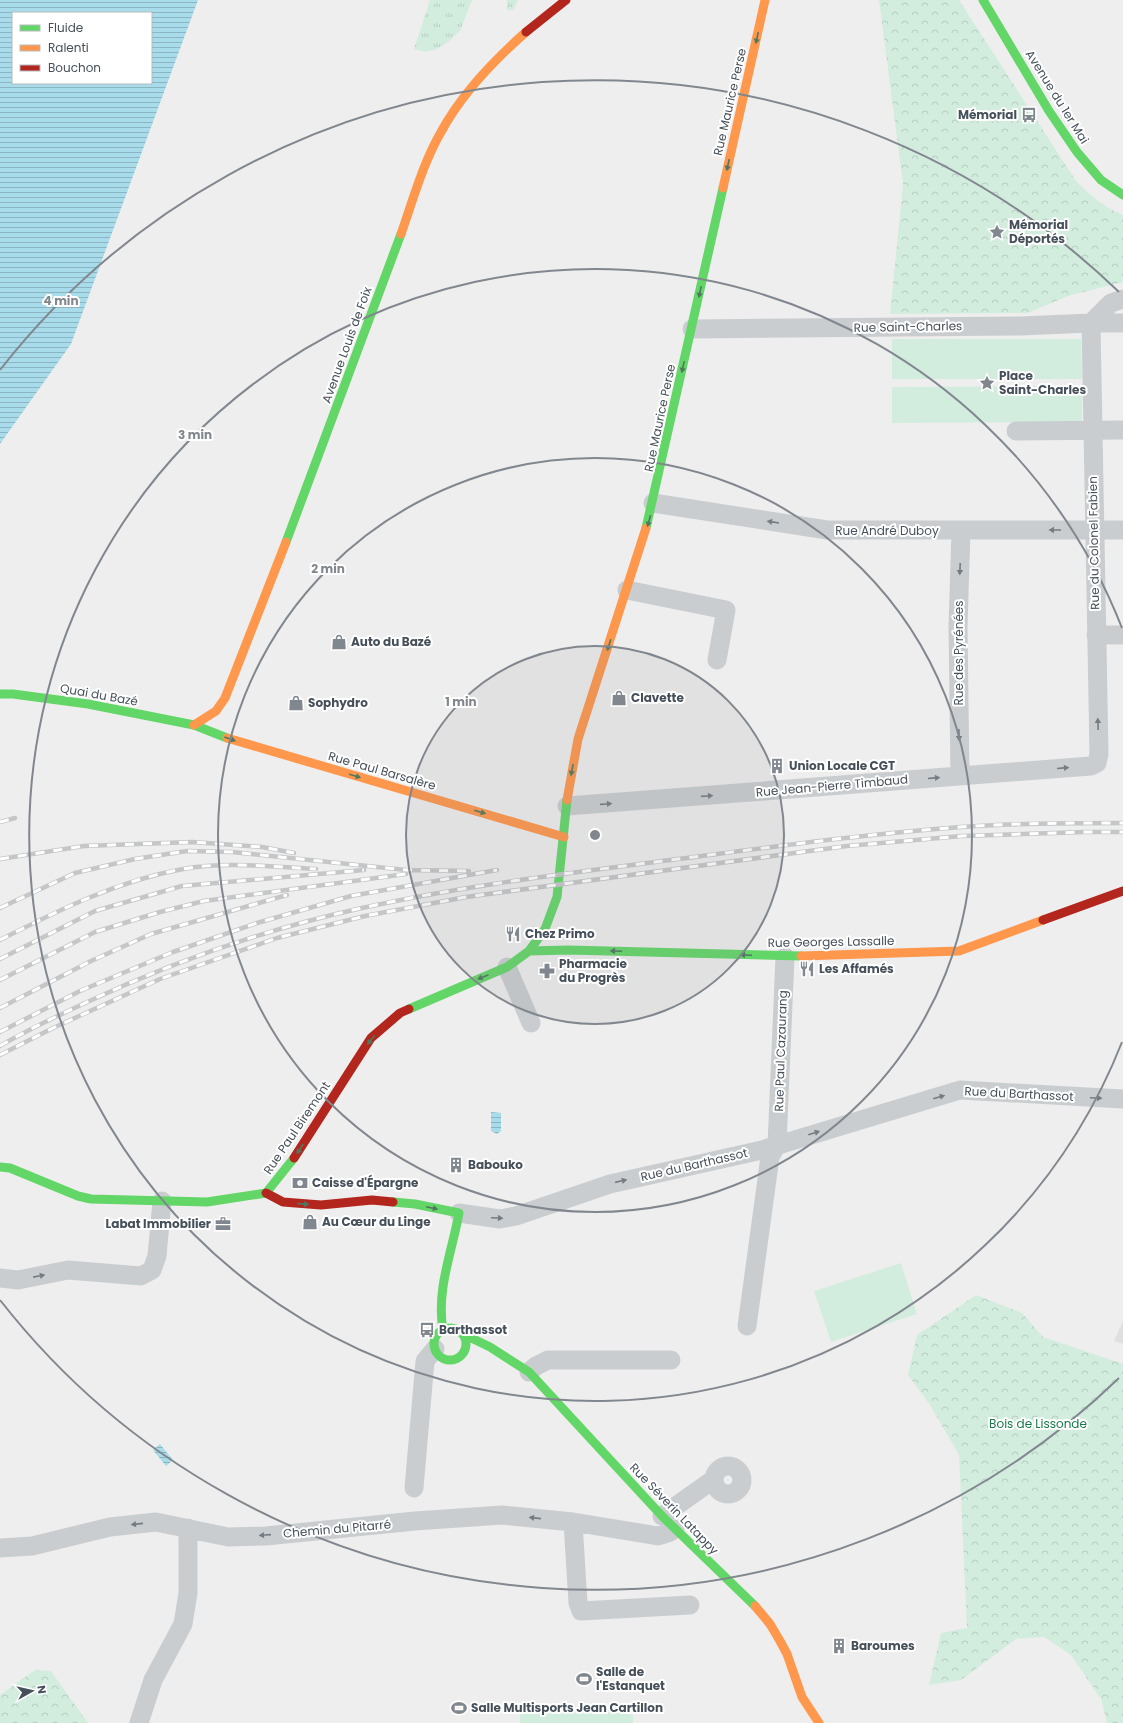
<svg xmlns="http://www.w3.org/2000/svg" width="1123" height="1723" font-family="Poppins,sans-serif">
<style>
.education{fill:#e1dfe0}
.grass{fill:url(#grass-tufts)}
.forest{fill:url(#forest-crowns)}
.pitch{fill:#d2edde}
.water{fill:url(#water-rules);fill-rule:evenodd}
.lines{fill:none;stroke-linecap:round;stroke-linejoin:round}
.street{stroke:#cacdcf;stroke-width:19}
.fast{stroke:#63d668;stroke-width:9}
.slow{stroke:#ff974d;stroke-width:9}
.jam{stroke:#b3261e;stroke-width:9}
.rail-casing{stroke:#c4c6c8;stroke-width:4.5}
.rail{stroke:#fff;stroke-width:3;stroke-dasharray:9;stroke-linecap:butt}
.oneway{fill:#4f785e}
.oneway2{fill:#747c83}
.ring{fill:none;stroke:#81878e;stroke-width:2}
.labels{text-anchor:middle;stroke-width:4;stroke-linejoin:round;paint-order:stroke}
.street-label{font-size:12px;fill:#46505a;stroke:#fff}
.poi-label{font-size:12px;font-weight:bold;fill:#46505a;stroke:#fff;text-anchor:start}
.park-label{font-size:12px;fill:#18794a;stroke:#fff}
.centre{fill:#81878e;stroke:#fff;stroke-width:2}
.ring-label{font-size:12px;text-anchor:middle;font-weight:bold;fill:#81878e;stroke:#fff;stroke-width:4;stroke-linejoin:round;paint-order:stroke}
</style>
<defs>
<pattern id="grass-tufts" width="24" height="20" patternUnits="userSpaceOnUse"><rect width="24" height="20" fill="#d2edde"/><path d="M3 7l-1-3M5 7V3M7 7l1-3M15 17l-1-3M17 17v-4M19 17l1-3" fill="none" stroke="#b6cdc1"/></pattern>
<pattern id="forest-crowns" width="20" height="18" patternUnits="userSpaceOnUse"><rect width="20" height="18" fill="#d2edde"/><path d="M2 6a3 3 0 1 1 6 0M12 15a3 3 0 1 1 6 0" fill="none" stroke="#b6cdc1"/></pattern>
<pattern id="water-rules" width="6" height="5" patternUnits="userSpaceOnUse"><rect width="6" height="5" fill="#a8dcea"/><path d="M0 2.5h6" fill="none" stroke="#8bb5c1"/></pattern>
</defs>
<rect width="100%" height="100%" fill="#efeeee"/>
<path class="education" d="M1123 1321V1344L1114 1341Z"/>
<path class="grass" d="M430 0H472L460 31 448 42 437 49 425 52 414 49Z
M507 0H518L513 10H507Z"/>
<path class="forest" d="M879 0H959L1076 181C1090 195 1105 208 1123 215V282L1068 296 1028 313 890 314 903 184Z
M976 1295 1022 1313 1043 1337 1123 1364V1723H1107L1101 1699 1071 1655 1044 1637 1016 1639 961 1680 929 1685 941 1633 967 1628 959 1455 930 1405 908 1375 917 1335Z
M35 1670 51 1671 88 1723H0V1695Z"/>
<path class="pitch" d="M892 339H1081L1082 379H892Z
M1082 386V422L892 423V387Z
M901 1263 917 1314 831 1342 814 1291Z
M614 1706 633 1716V1723H520V1708Z"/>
<path class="water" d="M0 0H198L71 344 0 444ZM13 13H151V83H13Z
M491 1112 501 1113V1131L497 1134 491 1131Z
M160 1444 173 1460 166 1466 153 1450Z"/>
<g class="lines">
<path class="street" d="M692 329 1020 326 1091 323H1123
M1016 431 1123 430
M653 503 827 530H1123
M627 590 726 610 717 660
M1096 635H1123
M960 776 958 626 961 531
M567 806 1091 766 1097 763 1099 754 1091 323 1111 303 1123 299
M507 967 531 1023
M459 1213 500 1219 516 1216 610 1184 762 1150 960 1090 1123 1099
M0 1278 18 1280 68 1270 141 1276 152 1270 157 1256 162 1201
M747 1326 770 1157 777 1145 785 957
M529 1372 536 1366 548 1360H671
M714 1480a14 14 0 1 1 28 0a14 14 0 1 1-28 0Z
M414 1488 425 1361 435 1349
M662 1516 714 1479
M573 1522 578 1603 581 1611 690 1605
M0 1548 32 1546 110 1527 156 1522 228 1537 266 1536 415 1521 502 1515 573 1522 658 1536 668 1533 675 1529
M139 1723 153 1680 183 1624 188 1593V1528"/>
<path class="fast" d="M983 0 1049 111 1077 152 1101 180 1123 195
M646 528 723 188
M286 542 401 234
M0 694H13L88 704 194 725 227 738
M529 951 568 950 801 956
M409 1009 507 967 529 951 545 929 557 897 567 800
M0 1167 10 1168 78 1196 91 1199 207 1202 266 1193 294 1158
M393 1202 415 1204 459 1213C452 1252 436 1290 443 1330
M434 1344a16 16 0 1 1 32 0a16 16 0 1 1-32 0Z
M461 1333 490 1347 529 1372 662 1516 755 1606"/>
<path class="slow" d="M723 188 765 0
M401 234C413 200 423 163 441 132 462 93 493 61 526 32
M194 725 216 711 225 698 286 542
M227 738 564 837
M567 800 578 739 646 528
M801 956 959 951 1043 920
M755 1606 770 1624 780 1641 787 1654 802 1697 819 1723"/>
<path class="jam" d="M526 32 566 0
M1043 920 1123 891
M294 1158 371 1038 400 1013 409 1009
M266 1193 283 1202 321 1205 372 1200 393 1202"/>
<defs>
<path id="rail" d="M0 822 15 818
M0 859 84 846 192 842 262 847 294 853
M0 908 75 873 135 859 187 851 232 852 406 870 469 871
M0 940C59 910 117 881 183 869 226 861 272 867 316 869
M0 959 95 911 182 886 364 870
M0 980 95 932 160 912 204 901 406 874
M0 1008 91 961 151 934 287 895
M0 1032 80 991 173 952 257 923 351 896 497 870
M0 1046C27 1030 55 1017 83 1004 172 962 266 929 362 908 466 885 572 873 678 859 772 847 866 834 961 827 1015 823 1069 823 1123 823
M0 1055 53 1028 160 979 277 938 365 916 466 897 847 846 962 836 1085 832H1123"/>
</defs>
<use href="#rail" class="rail-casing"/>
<use href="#rail" class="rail"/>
</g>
<defs><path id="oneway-solid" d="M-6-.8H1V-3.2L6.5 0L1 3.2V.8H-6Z"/></defs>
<g class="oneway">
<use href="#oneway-solid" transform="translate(757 38) rotate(102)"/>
<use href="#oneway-solid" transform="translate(728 165) rotate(102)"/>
<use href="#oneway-solid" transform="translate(700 292) rotate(102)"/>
<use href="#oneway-solid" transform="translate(683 367) rotate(102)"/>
<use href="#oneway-solid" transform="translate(649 521) rotate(105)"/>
<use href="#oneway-solid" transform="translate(609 645) rotate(108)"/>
<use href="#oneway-solid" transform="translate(230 739) rotate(20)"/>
<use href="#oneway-solid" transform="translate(572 770) rotate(101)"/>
<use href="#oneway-solid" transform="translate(355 776) rotate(16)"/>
<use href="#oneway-solid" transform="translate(480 812) rotate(16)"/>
<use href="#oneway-solid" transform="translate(616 951) rotate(-178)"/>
<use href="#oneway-solid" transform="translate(746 955) rotate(-178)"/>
<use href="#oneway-solid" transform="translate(483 977) rotate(157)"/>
<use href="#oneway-solid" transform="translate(371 1040) rotate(129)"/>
<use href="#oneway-solid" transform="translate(300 1149) rotate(123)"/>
<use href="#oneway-solid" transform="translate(303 1204) rotate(5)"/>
<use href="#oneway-solid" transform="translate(432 1208) rotate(12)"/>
</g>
<g class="oneway2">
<use href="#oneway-solid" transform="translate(773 522) rotate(-171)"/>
<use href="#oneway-solid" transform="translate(1055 530) rotate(180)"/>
<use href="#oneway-solid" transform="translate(960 569) rotate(92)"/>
<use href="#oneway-solid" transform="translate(1098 724) rotate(-92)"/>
<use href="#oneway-solid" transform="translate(959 735) rotate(89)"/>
<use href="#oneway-solid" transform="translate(1063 768) rotate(-5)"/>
<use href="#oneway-solid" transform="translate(934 778) rotate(-5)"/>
<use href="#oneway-solid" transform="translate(707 796) rotate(-4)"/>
<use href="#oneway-solid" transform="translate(606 804) rotate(-4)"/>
<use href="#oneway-solid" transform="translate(939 1097) rotate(-16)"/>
<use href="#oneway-solid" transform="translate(1096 1098) rotate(3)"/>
<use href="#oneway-solid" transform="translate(814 1133) rotate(-17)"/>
<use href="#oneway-solid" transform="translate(621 1181) rotate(-13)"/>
<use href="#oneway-solid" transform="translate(497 1218) rotate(3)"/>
<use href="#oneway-solid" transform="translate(39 1276) rotate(-11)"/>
<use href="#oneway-solid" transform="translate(535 1518) rotate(-174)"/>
<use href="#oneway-solid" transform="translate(137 1524) rotate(174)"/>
<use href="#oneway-solid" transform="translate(265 1535) rotate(176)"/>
</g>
<circle cx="595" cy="835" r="189" fill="#81878e" fill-opacity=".12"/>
<g class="ring">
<circle cx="595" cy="835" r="189"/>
<circle cx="595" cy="835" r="377"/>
<path d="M1122 1042A566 566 0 1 1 1122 628"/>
<path d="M1119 1378A755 755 0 0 1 0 1300M0 370A755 755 0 0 1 1119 292"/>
</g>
<defs>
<symbol id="bus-bare" viewBox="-9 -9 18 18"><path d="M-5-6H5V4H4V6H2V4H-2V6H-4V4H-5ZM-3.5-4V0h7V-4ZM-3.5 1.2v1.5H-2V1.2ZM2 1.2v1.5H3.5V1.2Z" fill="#81878e" stroke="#fff" stroke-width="2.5" paint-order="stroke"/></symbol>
<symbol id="sight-bare" viewBox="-9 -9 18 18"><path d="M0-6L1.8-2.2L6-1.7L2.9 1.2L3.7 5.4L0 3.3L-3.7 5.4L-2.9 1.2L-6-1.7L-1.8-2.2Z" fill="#81878e" stroke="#fff" stroke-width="2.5" paint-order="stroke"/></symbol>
<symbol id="shop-bare" viewBox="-9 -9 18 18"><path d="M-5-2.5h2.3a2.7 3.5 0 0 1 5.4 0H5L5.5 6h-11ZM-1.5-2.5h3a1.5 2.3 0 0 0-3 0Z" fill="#81878e" stroke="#fff" stroke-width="2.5" paint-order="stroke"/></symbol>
<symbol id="building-bare" viewBox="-9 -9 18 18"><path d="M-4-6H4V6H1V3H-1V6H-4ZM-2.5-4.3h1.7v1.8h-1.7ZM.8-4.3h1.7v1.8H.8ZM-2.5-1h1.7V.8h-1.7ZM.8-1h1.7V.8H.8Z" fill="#81878e" stroke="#fff" stroke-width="2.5" paint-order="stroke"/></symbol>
<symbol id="restaurant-bare" viewBox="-9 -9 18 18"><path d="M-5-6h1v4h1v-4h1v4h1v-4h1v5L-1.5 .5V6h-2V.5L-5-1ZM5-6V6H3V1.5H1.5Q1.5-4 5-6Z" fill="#81878e" stroke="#fff" stroke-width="2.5" paint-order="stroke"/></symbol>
<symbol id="pharmacy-bare" viewBox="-9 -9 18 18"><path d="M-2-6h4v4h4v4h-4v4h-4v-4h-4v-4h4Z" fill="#81878e" stroke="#fff" stroke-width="2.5" paint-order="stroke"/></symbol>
<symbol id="bank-bare" viewBox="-9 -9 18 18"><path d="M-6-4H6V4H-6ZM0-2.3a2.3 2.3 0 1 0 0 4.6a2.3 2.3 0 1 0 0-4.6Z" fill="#81878e" stroke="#fff" stroke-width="2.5" paint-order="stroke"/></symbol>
<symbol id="office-bare" viewBox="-9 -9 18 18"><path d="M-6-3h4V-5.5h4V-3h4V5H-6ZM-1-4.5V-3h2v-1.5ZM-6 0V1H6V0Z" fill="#81878e" stroke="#fff" stroke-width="2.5" paint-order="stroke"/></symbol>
<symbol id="stadium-bare" viewBox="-9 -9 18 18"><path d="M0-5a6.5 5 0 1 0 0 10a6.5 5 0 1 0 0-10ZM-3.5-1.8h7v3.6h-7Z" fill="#81878e" stroke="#fff" stroke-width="2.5" paint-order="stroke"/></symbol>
</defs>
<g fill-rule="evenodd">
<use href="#bus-bare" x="1018" y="104" width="22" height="22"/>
<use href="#sight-bare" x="986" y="221" width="22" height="22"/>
<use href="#sight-bare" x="976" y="372" width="22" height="22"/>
<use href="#shop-bare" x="328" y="631" width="22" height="22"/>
<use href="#shop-bare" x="608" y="687" width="22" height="22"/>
<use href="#shop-bare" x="285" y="692" width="22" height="22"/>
<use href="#building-bare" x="766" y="755" width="22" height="22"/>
<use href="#restaurant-bare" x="502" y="923" width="22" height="22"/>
<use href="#restaurant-bare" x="796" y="958" width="22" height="22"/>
<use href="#pharmacy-bare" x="536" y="960" width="22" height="22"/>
<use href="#building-bare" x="445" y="1154" width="22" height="22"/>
<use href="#bank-bare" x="289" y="1172" width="22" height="22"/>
<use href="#shop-bare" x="299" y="1211" width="22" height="22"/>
<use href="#office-bare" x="212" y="1213" width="22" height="22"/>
<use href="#bus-bare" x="416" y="1319" width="22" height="22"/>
<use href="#building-bare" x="828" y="1635" width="22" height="22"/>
<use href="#stadium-bare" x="573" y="1668" width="22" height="22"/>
<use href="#stadium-bare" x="448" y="1697" width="22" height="22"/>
</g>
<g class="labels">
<g class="street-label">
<text transform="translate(1057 97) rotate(58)" y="4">Avenue du 1er Mai</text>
<text transform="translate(730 102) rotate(-77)" y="4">Rue Maurice Perse</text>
<text transform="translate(908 327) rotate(-1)" y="4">Rue Saint-Charles</text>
<text transform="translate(347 345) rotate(-70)" y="4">Avenue Louis de Foix</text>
<text transform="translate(660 418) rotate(-78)" y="4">Rue Maurice Perse</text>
<text x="887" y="535">Rue André Duboy</text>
<text transform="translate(1094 543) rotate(-91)" y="4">Rue du Colonel Fabien</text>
<text transform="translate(959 653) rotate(-90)" y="4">Rue des Pyrénées</text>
<text transform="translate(99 695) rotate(10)" y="4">Quai du Bazé</text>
<text transform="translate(382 771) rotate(16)" y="4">Rue Paul Barsalère</text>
<text transform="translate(832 786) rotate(-5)" y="4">Rue Jean-Pierre Timbaud</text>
<text transform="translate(831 942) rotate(-1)" y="4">Rue Georges Lassalle</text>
<text transform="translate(781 1051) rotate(-88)" y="4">Rue Paul Cazaurang</text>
<text transform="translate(1019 1094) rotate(3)" y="4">Rue du Barthassot</text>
<text transform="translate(297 1128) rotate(-56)" y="4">Rue Paul Biremont</text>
<text transform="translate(694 1165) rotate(-13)" y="4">Rue du Barthassot</text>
<text transform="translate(674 1509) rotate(46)" y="4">Rue Séverin Latappy</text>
<text transform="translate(337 1529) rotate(-5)" y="4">Chemin du Pitarré</text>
</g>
<g class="poi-label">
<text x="1017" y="119" text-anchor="end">Mémorial</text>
<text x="1009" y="229">Mémorial<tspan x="1009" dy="14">Déportés</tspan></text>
<text x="999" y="380">Place<tspan x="999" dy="14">Saint-Charles</tspan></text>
<text x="351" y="646">Auto du Bazé</text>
<text x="631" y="702">Clavette</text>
<text x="308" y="707">Sophydro</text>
<text x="789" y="770">Union Locale CGT</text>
<text x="525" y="938">Chez Primo</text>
<text x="559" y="968">Pharmacie<tspan x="559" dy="14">du Progrès</tspan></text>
<text x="819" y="973">Les Affamés</text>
<text x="468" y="1169">Babouko</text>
<text x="312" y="1187">Caisse d'Épargne</text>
<text x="322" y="1226">Au Cœur du Linge</text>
<text x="211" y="1228" text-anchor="end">Labat Immobilier</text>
<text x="439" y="1334">Barthassot</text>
<text x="851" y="1650">Baroumes</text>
<text x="596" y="1676">Salle de<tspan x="596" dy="14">l'Estanquet</tspan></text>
<text x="471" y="1712">Salle Multisports Jean Cartillon</text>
</g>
<g class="park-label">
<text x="1038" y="1428">Bois de Lissonde</text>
</g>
</g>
<circle cx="595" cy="835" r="6" class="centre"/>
<g class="ring-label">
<text x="61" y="305">4 min</text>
<text x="195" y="439">3 min</text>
<text x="328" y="573">2 min</text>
<text x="461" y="706">1 min</text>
</g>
<rect x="12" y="12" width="140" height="72" fill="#ffffff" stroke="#b5b9bd"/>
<rect x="20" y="25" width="20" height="6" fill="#63d668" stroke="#b5b9bd"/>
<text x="48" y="32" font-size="12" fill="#46505a">Fluide</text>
<rect x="20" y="45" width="20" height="6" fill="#ff974d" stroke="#b5b9bd"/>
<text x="48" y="52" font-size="12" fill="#46505a">Ralenti</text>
<rect x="20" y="65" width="20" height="6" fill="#b3261e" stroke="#b5b9bd"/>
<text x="48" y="72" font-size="12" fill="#46505a">Bouchon</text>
<g transform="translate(32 1691) rotate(82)" stroke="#ffffff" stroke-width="3" paint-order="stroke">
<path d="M0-3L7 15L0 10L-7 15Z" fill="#46505a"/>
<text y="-6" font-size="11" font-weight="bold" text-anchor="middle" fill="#46505a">N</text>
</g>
</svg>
